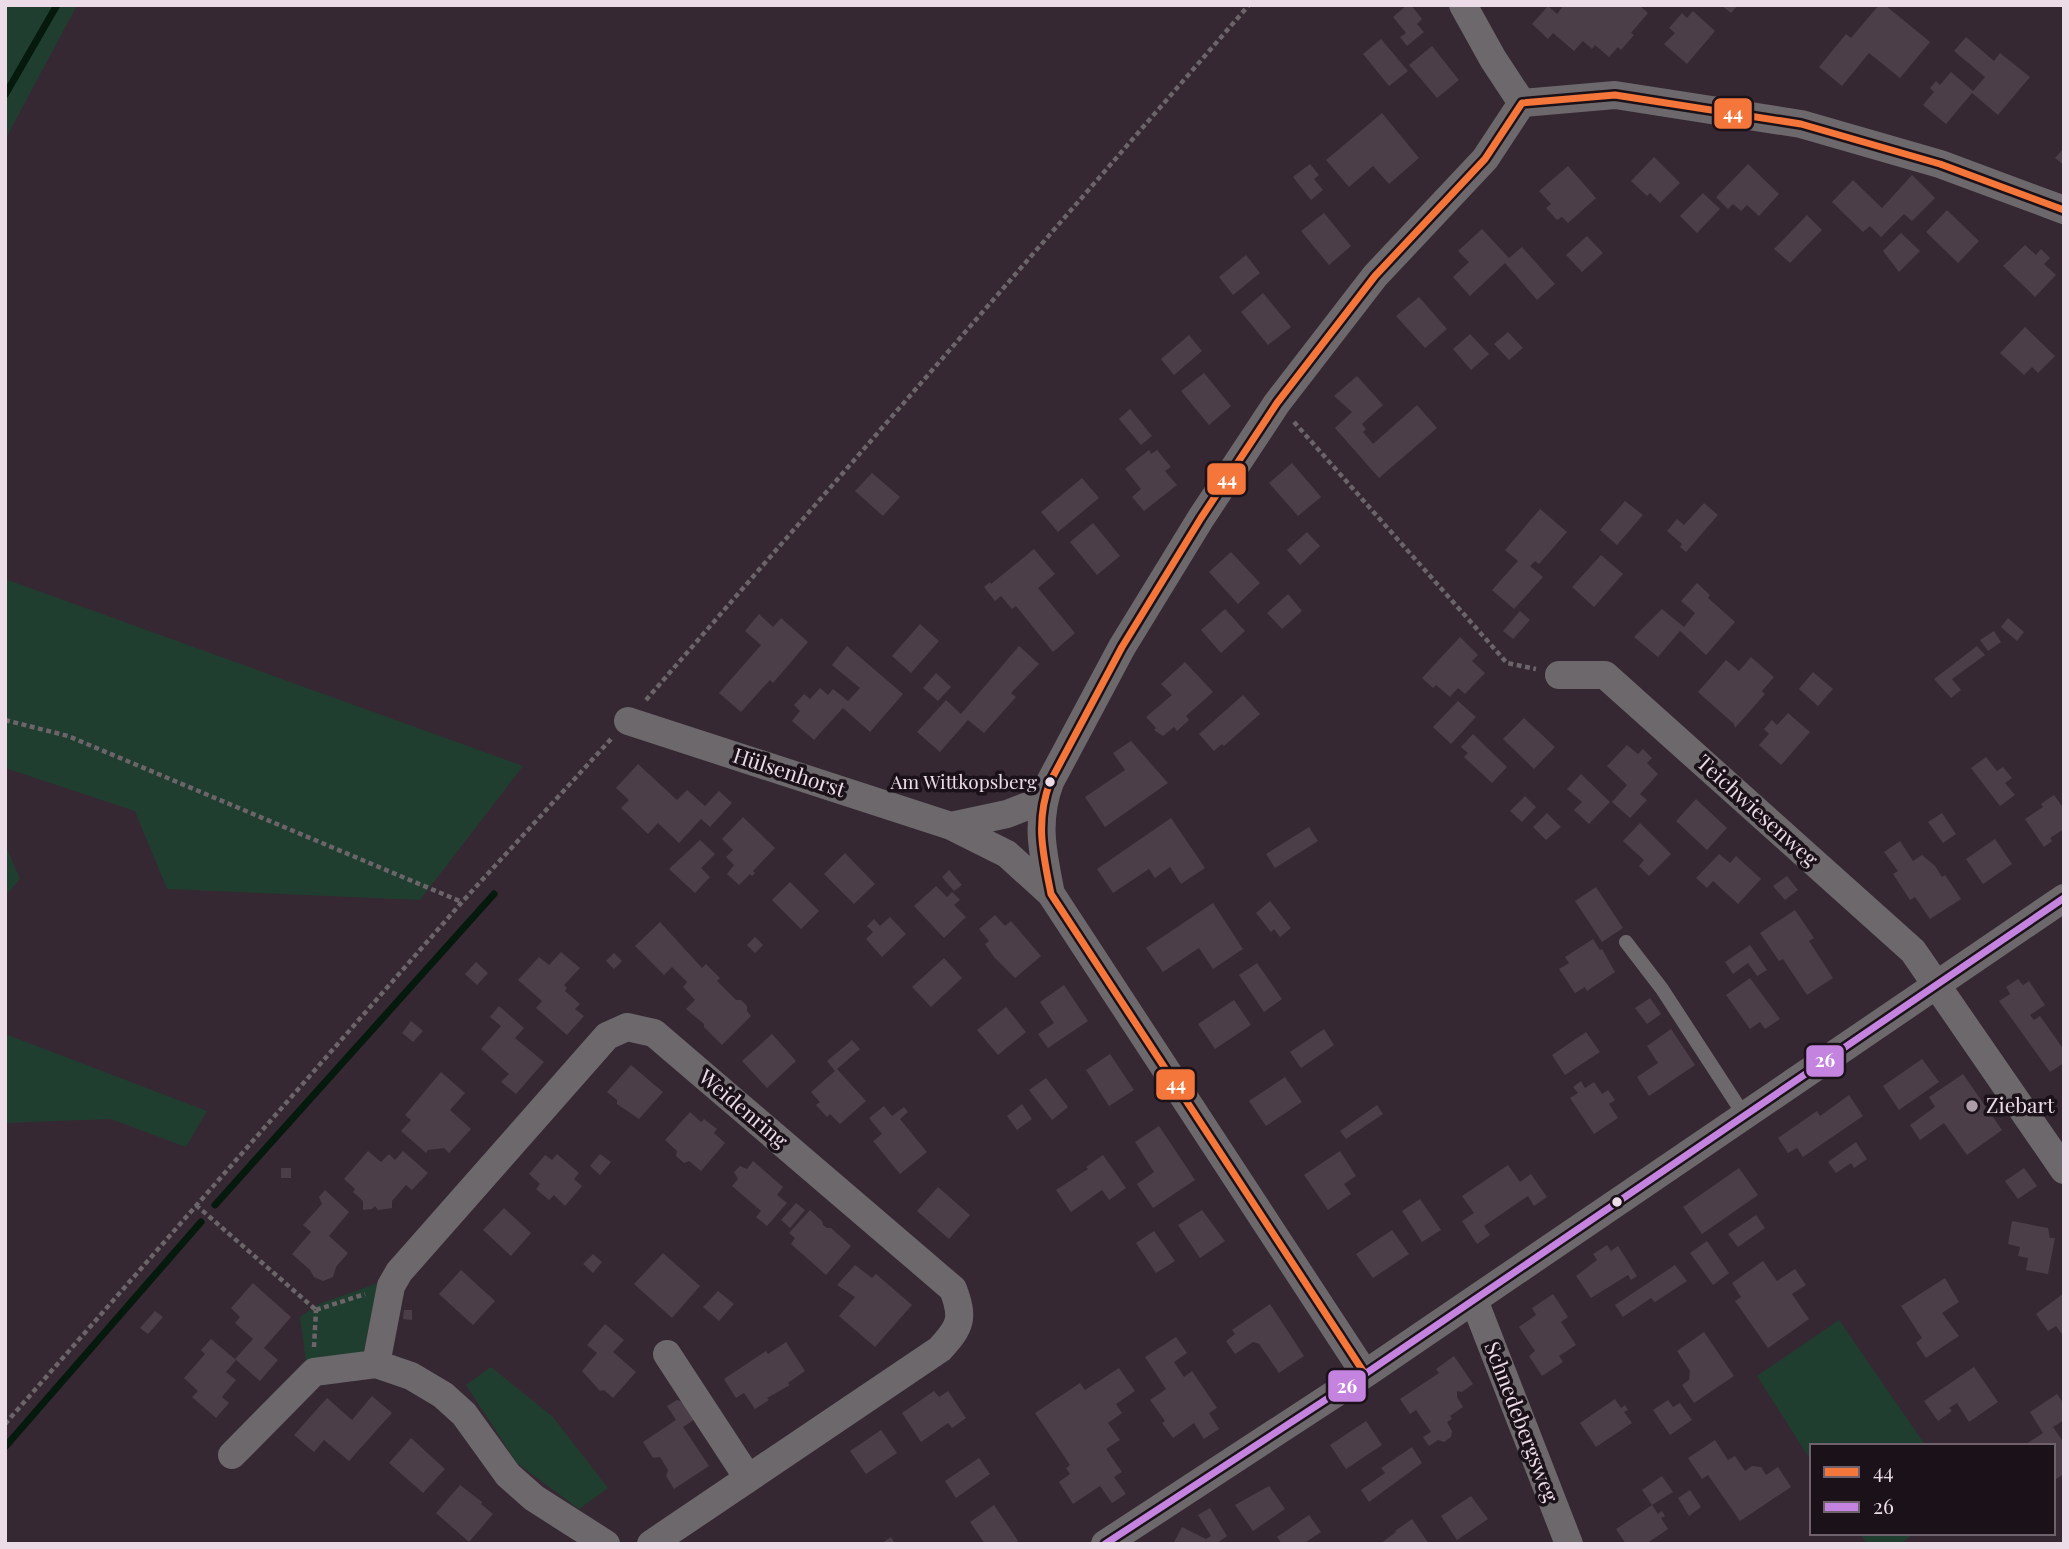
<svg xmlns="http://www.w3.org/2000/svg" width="2069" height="1549" font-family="'Playfair Display',serif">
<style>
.green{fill:#203e2f}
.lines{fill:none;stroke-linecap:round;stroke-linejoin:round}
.stream{stroke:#05190d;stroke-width:7}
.building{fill:#4b3e49}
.path{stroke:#6b6469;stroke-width:4.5;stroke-dasharray:5 3.5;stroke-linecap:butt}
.lane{stroke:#6d686c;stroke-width:14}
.street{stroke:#6d686c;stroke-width:28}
.bus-1-casing{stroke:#1b1119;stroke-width:12}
.bus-2-casing{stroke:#1b1119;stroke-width:12}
.bus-1{stroke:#f5763a;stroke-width:7}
.bus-2{stroke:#c483df;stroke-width:7}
.bus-dot{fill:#ecdce8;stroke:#1b1119;stroke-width:2.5}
.poi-dot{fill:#ac9da9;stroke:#1b1119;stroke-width:2.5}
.labels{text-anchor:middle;stroke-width:7;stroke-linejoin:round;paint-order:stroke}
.bus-label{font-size:19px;fill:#ecdce8;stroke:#1b1119;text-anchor:end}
.street-label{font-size:21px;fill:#ecdce8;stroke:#1b1119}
.poi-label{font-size:21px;fill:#ecdce8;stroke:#1b1119;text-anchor:start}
.line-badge{stroke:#1b1119;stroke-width:2.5}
.badge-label{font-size:19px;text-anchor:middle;font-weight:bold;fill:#fff}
</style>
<rect width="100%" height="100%" fill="#352833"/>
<path class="green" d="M5 5H77L5 140Z
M5 579 523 766 420 900 167 889 135 811 5 768Z
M5 844 20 879 5 896Z
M5 1034 207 1111 186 1147 111 1119 5 1123Z
M381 1282 364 1350 354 1357 306 1362 300 1317 319 1304Z
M1839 1320 1926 1446H1812V1462L1757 1376Z
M491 1367 553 1417 608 1488 579 1509 517 1463 466 1385Z
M1860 1533H1915L1900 1544H1867Z"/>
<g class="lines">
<path class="stream" d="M5 95 57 5
M215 1205 494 894
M5 1447 201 1222"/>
</g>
<path class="building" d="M1407 5H1411L1422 19 1417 24 1424 32 1407 46 1400 37 1406 33 1393 17Z
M1564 5H1639L1648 13 1631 33 1634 35 1621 50 1618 47 1609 57 1595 45 1592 49 1583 41 1574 51 1553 33 1548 39 1532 24 1548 6 1557 14Z
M1721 5H1738L1731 13Z
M1879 5H1885L1930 42 1900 78 1869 53 1842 86 1819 67 1846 34 1851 38Z
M1693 11 1715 31 1687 64 1664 44 1675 33 1669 28 1682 13 1687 18Z
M1966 37 1994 61 2000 53 2030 77 1998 115 1972 93 1946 124 1923 105 1934 92 1930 88 1936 81 1940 85 1951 72 1973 91 1985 77 1954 51Z
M1381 39 1408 71 1389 86 1363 54Z
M1432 46 1459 80 1437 98 1409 65Z
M1382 113 1419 158 1389 184 1373 166 1349 187 1326 160Z
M2064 148V165L2055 158Z
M1654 157 1680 183 1660 203 1650 193 1647 196 1631 181Z
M1310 164 1319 175 1314 179 1323 190 1311 200 1293 177Z
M1748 164 1779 194 1759 216 1747 205 1741 211 1733 204 1728 209 1716 197Z
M1568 166 1596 198 1568 223 1562 217 1557 220 1546 208 1551 204 1539 191Z
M1912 175 1935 198 1912 221 1904 214 1881 237 1870 226 1863 232 1832 202 1853 180 1882 208Z
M1703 193 1720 209 1697 233 1680 216Z
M1947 210 1979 241 1958 263 1926 232Z
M1324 213 1351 246 1329 265 1301 231Z
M1807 215 1822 230 1790 263 1774 249Z
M1482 229 1509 258 1522 247 1555 284 1537 300 1505 263 1470 296 1453 277 1469 262 1458 251Z
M1901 233 1920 251 1899 272 1883 251Z
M1587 236 1603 253 1582 272 1566 255Z
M2025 245 2036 255 2041 249 2050 258 2044 264 2056 275 2035 297 2003 266Z
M1246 255 1260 273 1233 295 1219 277Z
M1263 293 1291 327 1268 345 1241 312Z
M1419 297 1447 329 1425 348 1396 316Z
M2025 327 2055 356 2038 373 2032 367 2024 375 2000 353Z
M1508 332 1523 348 1509 360 1494 344Z
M1470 334 1489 354 1471 370 1453 349Z
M1189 335 1202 351 1174 375 1161 359Z
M1204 373 1231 406 1209 425 1181 391Z
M1357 376 1383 405 1362 424 1366 429 1363 432 1373 444 1417 405 1437 428 1379 478 1335 428 1352 412 1334 396Z
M1130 409 1152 436 1141 445 1119 419Z
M1149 450 1151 454 1157 450 1171 467 1165 471 1177 485 1144 511 1132 497 1141 489 1125 469Z
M1292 463 1321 497 1298 516 1269 483Z
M872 473 900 497 883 516 855 491Z
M1082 478 1099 498 1058 532 1041 512Z
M1625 501 1643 515 1617 545 1600 530Z
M1704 503 1718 515 1686 552 1680 547 1682 544 1667 531 1677 519 1684 525Z
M1540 509 1567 532 1539 564 1535 561 1530 566 1543 577 1514 609 1492 590 1518 561 1505 550Z
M1093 523 1120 556 1097 575 1070 542Z
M1307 532 1320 546 1300 565 1287 550Z
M1034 549 1055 574 1038 588 1075 633 1053 652 1016 606 1012 609 1001 596 995 601 984 587 990 582 991 584Z
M1231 552 1260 583 1238 604 1209 572Z
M1601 555 1623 574 1594 607 1572 587Z
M1697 583 1710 595 1708 598 1735 622 1706 655 1680 631 1658 657 1634 637 1662 609 1684 627 1695 613 1681 601Z
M1288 594 1302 611 1282 629 1267 613Z
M1225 609 1245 631 1221 653 1201 630Z
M1520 611 1530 620 1513 639 1503 631Z
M759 614 773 627 781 618 808 642 773 683 770 680 741 712 719 693 761 645 745 631Z
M2008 618 2024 632 2017 641 2001 627Z
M920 624 939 641 911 673 892 656Z
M1994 631 2001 642 1988 651 1980 640Z
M1460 637 1478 655 1472 661 1485 673 1465 694 1458 688 1450 697 1436 685 1433 688 1422 678Z
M847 646 903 694 870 732 843 708 814 740 792 721 800 711 794 705 804 694 810 699 820 688 828 695 833 689 848 701 860 688 832 665Z
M1019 646 1039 664 1011 693 1016 697 984 733 968 720 940 752 917 732 946 700 961 714Z
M1977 646 1985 655 1952 679 1961 690 1951 698 1934 679Z
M1751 657 1774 677 1762 691 1765 694 1735 728 1734 724 1698 692 1726 660 1739 671Z
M1185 662 1213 692 1186 716 1189 720 1177 731 1174 727 1163 736 1154 730 1156 728 1146 717 1172 695 1161 684Z
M1813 672 1833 689 1818 706 1799 689Z
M936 673 951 687 938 701 923 688Z
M1243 695 1260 714 1224 746 1222 744 1214 751 1199 734Z
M1458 701 1476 717 1451 744 1433 727Z
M1788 713 1810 732 1781 765 1759 745 1769 734 1764 729 1772 720 1777 725Z
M1524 718 1555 747 1534 769 1503 739Z
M1473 734 1507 767 1492 783 1464 757 1468 753 1461 747Z
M1131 741 1168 783 1105 827 1085 797 1125 770 1113 753Z
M1627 745 1638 754 1643 749 1652 758 1647 763 1658 774 1640 794 1647 800 1630 818 1612 802 1627 785 1607 766Z
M1986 757 1997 771 2003 767 2012 778 2005 783 2015 795 2000 806 1971 768Z
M638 764 677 800 687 790 705 806 719 791 732 803 710 827 701 819 679 843 658 823 648 834 621 808 629 800 616 788Z
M1581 774 1610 802 1589 824 1574 810 1582 802 1567 789Z
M2054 795 2064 809V829L2050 838 2052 841 2044 847 2025 819 2043 807 2041 804Z
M1525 796 1536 807 1522 822 1510 811Z
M1696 799 1727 828 1707 850 1676 821Z
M1547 813 1561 827 1546 840 1533 827Z
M1942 813 1956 834 1943 843 1928 822Z
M743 817 775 848 753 871 755 873 752 876 750 874 739 885 727 874 734 865 726 857 733 850 722 839Z
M1171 818 1205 868 1181 884 1170 867 1155 878 1149 869 1113 893 1097 869Z
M1640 823 1671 854 1649 876 1639 866 1644 860 1623 841Z
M1309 827 1318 841 1275 868 1266 854Z
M1995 839 2012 864 1983 884 1966 859Z
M700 840 715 854 701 868 710 877 695 893 669 869Z
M1900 841 1913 861 1922 855 1935 866 1942 877 1945 875 1961 899 1930 919 1915 897 1910 900 1893 874 1898 871 1884 852Z
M845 853 875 884 854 904 824 874Z
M1719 854 1730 863 1736 856 1761 879 1738 904 1713 881 1707 888 1696 878Z
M949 870 962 885 954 891 942 877Z
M1787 876 1798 890 1785 900 1773 886Z
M790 882 819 911 801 929 772 900Z
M936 886 947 897 952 892 960 900 954 905 966 917 944 938 914 906Z
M1596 887 1623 928 1602 942 1575 901Z
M1270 901 1291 928 1280 937 1274 929 1271 932 1256 913Z
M1213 903 1243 949 1213 969 1199 948 1163 972 1146 948Z
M1795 910 1814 938 1809 941 1833 978 1807 995 1783 959 1779 961 1760 933Z
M995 915 1005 926 1011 921 1041 956 1015 978 994 957 985 944 989 941 979 929Z
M890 917 906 934 882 957 866 939 873 932 867 926 874 919 880 926Z
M660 922 702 968 706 964 720 978 717 981 736 1000H741L747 1006V1011L751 1016 722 1045 704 1027V1024L686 1009 695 1000 683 987 687 982 672 967 664 975 635 946Z
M755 937 763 945 755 953 747 945Z
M1593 939 1600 950 1602 949 1615 972 1587 991 1585 987 1575 993 1559 969 1569 963 1565 957Z
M1750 945 1767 970 1757 976 1748 963 1733 974 1725 962Z
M561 952 580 968 564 985 567 988 565 991 580 1004 575 1009 584 1016 567 1035 536 1008 542 1001 518 980 539 957 549 965Z
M614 953 622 961 614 969 606 961Z
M944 958 962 978 931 1007 912 987Z
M476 962 488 973 477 985 465 974Z
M1257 963 1282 999 1264 1012 1239 975Z
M1750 978 1780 1019 1765 1029 1760 1022 1750 1029 1726 995Z
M2018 979 2023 985 2029 981 2045 1005 2030 1015 2034 1020 2040 1016 2064 1050V1063L2050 1072 1999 1001 2010 994 2006 987Z
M1064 985 1088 1021 1048 1048 1038 1034 1054 1023 1040 1002Z
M1650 998 1661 1014 1647 1024 1635 1008Z
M1234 1000 1251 1025 1215 1049 1198 1024Z
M499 1006 524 1028 515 1038 544 1062 516 1094 501 1082 509 1074 481 1049 501 1026 490 1017Z
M1006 1007 1026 1032 998 1055 977 1030Z
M411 1021 423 1031 413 1042 402 1033Z
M1324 1029 1334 1045 1301 1068 1290 1052Z
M1671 1029 1695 1065 1649 1096 1637 1077 1658 1063 1647 1046Z
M1586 1032 1600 1052 1565 1075 1552 1055Z
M772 1034 796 1061 767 1088 742 1061Z
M852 1040 860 1049 837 1069 866 1101 840 1124 830 1114 827 1117 816 1105 820 1102 811 1092 835 1071 827 1061Z
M1110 1054 1134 1090 1109 1106 1086 1070Z
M1922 1059 1939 1082 1899 1110 1883 1086Z
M631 1065 663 1092 639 1119 617 1104V1100L607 1092Z
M441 1072 465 1093 450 1110 471 1129 449 1153 444 1148 428 1150 426 1153 401 1131 411 1120 405 1115Z
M1963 1074 2002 1130 1967 1155 1944 1123 1920 1140 1910 1125 1935 1107 1929 1097Z
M1285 1077 1302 1102 1266 1126 1249 1101Z
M1046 1078 1068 1107 1052 1120 1029 1090Z
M1581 1081 1585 1088 1594 1082 1602 1094 1608 1090 1615 1100 1609 1104 1618 1118 1594 1134 1570 1098 1578 1093 1573 1087Z
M1849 1095 1863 1116 1803 1157 1797 1148 1788 1153 1778 1138 1817 1111 1820 1116Z
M1022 1104 1032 1119 1017 1130 1007 1116Z
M1377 1105 1383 1114 1346 1139 1340 1131Z
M884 1106 892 1116 904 1107 908 1112 900 1119 927 1152 900 1174 873 1141 882 1134 869 1118Z
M690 1112 701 1122 704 1119 717 1129 714 1133 725 1143 701 1171 689 1161 684 1163 676 1156 677 1151 665 1140Z
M1159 1126 1195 1180 1153 1208 1137 1184 1154 1172 1135 1142Z
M1856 1142 1867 1159 1854 1168 1851 1163 1836 1173 1828 1162Z
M368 1151 381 1162 389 1154 395 1160 403 1151 428 1173 412 1190 406 1185 392 1201V1208L378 1210 375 1206 372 1209 363 1210V1201L353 1192 355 1189 344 1179Z
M1340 1151 1356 1176 1344 1184 1351 1194 1328 1210 1304 1175Z
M557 1154 579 1173 574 1179 582 1186 565 1206 554 1195 549 1200 536 1189 540 1184 529 1174 545 1155 552 1160Z
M600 1154 611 1162 600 1175 590 1166Z
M1103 1155 1126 1188 1109 1200 1102 1190 1071 1212 1056 1190 1088 1169 1086 1167Z
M753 1161 783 1187 777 1195 787 1203 767 1226 756 1217 761 1211 732 1186 738 1179 734 1172 740 1166 747 1169Z
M1508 1165 1520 1182 1531 1174 1547 1197 1534 1206 1528 1196 1484 1226 1490 1235 1477 1244 1462 1221 1474 1213 1462 1196Z
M281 1168H291V1178H281Z
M1739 1168 1758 1195 1702 1234 1683 1207Z
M2024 1168 2037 1186 2018 1199 2005 1181Z
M938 1187 970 1215 949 1239 917 1211Z
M325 1190 349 1212 329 1236 348 1253 336 1267 333 1277 323 1281 314 1277 310 1270 292 1254 311 1232 303 1225 322 1204 319 1197Z
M1420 1199 1441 1230 1422 1242 1402 1211Z
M796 1203 805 1210 790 1228 781 1220Z
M504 1208 531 1233 511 1256 483 1230Z
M810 1210 822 1221 823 1225 827 1228H831L851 1246 826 1275 791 1244 795 1238 789 1233Z
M1202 1210 1225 1241 1200 1258 1178 1225Z
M1756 1215 1765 1228 1738 1247 1728 1234Z
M2012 1221 2048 1228 2050 1238H2055L2048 1274 2026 1270 2028 1258 2018 1256 2020 1247 2008 1244Z
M1392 1230 1409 1254 1373 1278 1356 1254Z
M1154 1231 1175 1261 1156 1273 1136 1243Z
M1707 1241 1729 1273 1713 1285 1690 1253Z
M1607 1245 1611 1251 1618 1246 1637 1276 1631 1280 1628 1275 1591 1298 1576 1276 1597 1260 1593 1254Z
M663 1253 700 1286 672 1318 634 1284Z
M593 1254 602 1262 593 1273 583 1264Z
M1763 1261 1777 1281 1795 1269 1806 1285 1792 1294 1809 1319 1768 1348 1735 1301 1741 1297 1732 1283Z
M855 1265 872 1278 876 1274 912 1305 875 1347 839 1316 855 1297 837 1285Z
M1675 1265 1687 1281 1655 1302 1651 1298 1623 1317 1615 1305Z
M461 1270 495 1301 473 1325 439 1294Z
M1945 1278 1959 1302 1942 1313 1959 1336 1926 1358 1916 1343 1922 1338 1901 1306Z
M253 1283 291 1317 264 1348 278 1360 260 1381 235 1359 253 1339 235 1323 240 1317 231 1308Z
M718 1291 734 1304 719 1321 703 1307Z
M2064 1293V1337L2056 1326 2048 1331 2036 1314Z
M1553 1294 1568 1317 1561 1322 1576 1345 1559 1356 1563 1362 1542 1376 1529 1356 1535 1351 1519 1327 1536 1315 1532 1308Z
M1270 1304 1304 1356 1279 1373 1259 1344 1253 1342 1235 1354 1226 1341 1235 1334 1232 1330Z
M404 1310H412V1320L403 1319Z
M155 1311 163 1317 148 1334 140 1328Z
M605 1324 624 1340 613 1352 636 1372 613 1398 604 1390 600 1391 582 1371 597 1353 587 1345Z
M1704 1332 1734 1376 1694 1403 1682 1385 1689 1380 1690 1371 1677 1351Z
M1176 1337 1187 1353 1174 1362 1184 1377 1192 1371 1217 1408 1209 1413 1219 1429 1204 1439 1194 1423 1173 1438 1162 1423 1165 1421 1150 1400 1166 1389 1145 1357Z
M211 1339 236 1360 226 1372 236 1380 222 1397 229 1403 216 1418 192 1397 198 1391 184 1378 205 1354 201 1350Z
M786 1342 805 1371 788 1383 790 1385 767 1398 769 1400 755 1409 744 1393 736 1398 724 1379 766 1351 768 1354Z
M1454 1356 1473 1384 1462 1392 1457 1391V1397L1463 1407 1450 1416 1452 1419 1447 1422 1452 1431 1451 1437 1444 1442 1438 1440 1429 1446 1423 1437 1431 1432 1416 1410 1410 1414 1400 1399 1439 1373 1436 1369Z
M1974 1367 1998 1402 1969 1422 1957 1403 1949 1408 1952 1411 1938 1421 1924 1401Z
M1119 1368 1135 1391 1116 1404 1122 1413 1108 1423 1120 1440 1106 1449 1122 1472 1114 1477 1126 1494 1112 1503 1100 1486 1073 1504 1059 1482 1070 1474 1066 1468 1070 1465 1035 1413 1080 1383 1085 1390Z
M934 1391 939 1397 948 1391 966 1418 952 1428 948 1423 921 1442 902 1413Z
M2057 1394 2064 1404V1420L2053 1427 2064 1443V1474L2053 1481V1446H2023L2043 1433 2030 1412Z
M372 1396 392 1413 349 1461 324 1440 314 1452 294 1435 327 1398 352 1420Z
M1615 1399 1621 1408 1625 1405 1628 1410 1624 1412 1632 1423 1596 1447 1580 1423Z
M677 1400 689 1404 698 1417 683 1427 709 1466 674 1489 666 1476 668 1470 660 1457 653 1458 643 1442 676 1420 667 1406Z
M1668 1400 1673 1407 1680 1403 1692 1420 1670 1435 1653 1410Z
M1366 1421 1382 1445 1346 1469 1330 1445Z
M881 1430 897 1453 866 1474 850 1451Z
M411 1438 445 1469 423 1493 389 1463Z
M1715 1440 1728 1460 1735 1456 1745 1471 1752 1466 1761 1467 1766 1475 1778 1467 1791 1487 1740 1521 1708 1475 1702 1479 1688 1458Z
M1412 1447 1422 1463 1369 1502 1361 1490 1385 1473 1381 1468Z
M979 1458 990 1474 956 1498 945 1481Z
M1662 1476 1673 1492 1652 1505 1642 1490Z
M460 1485 482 1502 481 1504 493 1514 469 1542 436 1513Z
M1269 1486 1285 1509 1253 1531 1235 1505Z
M1690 1490 1701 1507 1689 1516 1678 1498Z
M1471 1496 1488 1519 1457 1540 1441 1516Z
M994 1505 1018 1541 1014 1544H985L970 1522Z
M1652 1505 1658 1514 1662 1511 1665 1516 1661 1518 1668 1529 1646 1544H1626L1616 1529Z
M1210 1508 1227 1536 1216 1544H1173L1182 1527 1206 1539 1211 1536 1198 1515Z
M1309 1515 1321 1532 1303 1544H1282L1277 1537Z
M1412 1519 1429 1544H1380L1396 1532 1395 1531Z
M891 1537 895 1544H881Z"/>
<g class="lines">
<path class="path" d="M1294 422 1507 663 1536 669
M646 700 1249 5
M5 720 68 736 462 902
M196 1205 316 1310
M316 1310 365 1294
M314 1347 316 1310
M5 1424 462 902 612 738"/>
<path class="lane" d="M1626 942 1662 989 1744 1115"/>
<path class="street" d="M1463 5 1493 59 1522 103
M1559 675H1605L1913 951 2064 1170
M628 721 951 826
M1043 800 1007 814 951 826 1007 854 1051 894
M1474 1300 1569 1544
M667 1354 748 1478
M376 1364 391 1286 399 1272 607 1036 627 1027 654 1033 953 1289C964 1318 961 1326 940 1349L651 1544
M1365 1374 1051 894C1043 854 1035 822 1050 782L1122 647 1201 518 1277 403 1375 276 1485 159 1522 103 1615 95 1801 124 1940 164 2064 210
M232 1455 314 1372 376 1364 411 1376 443 1395 464 1414 508 1475 534 1498 606 1544
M1105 1544 1365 1374 2064 898"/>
<defs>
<path id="bus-1" d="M1365 1374 1051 894C1043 854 1035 822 1050 782L1122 647 1201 518 1277 403 1375 276 1485 159 1522 103 1615 95 1801 124 1940 164 2064 210"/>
<path id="bus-2" d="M1105 1544 1365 1374 2064 898"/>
</defs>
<use href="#bus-1" class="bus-1-casing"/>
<use href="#bus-2" class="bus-2-casing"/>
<use href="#bus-1" class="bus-1"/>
<use href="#bus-2" class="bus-2"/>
</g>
<g class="bus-dot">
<circle cx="1050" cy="782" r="6"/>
<circle cx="1617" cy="1202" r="6"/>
</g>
<circle class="poi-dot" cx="1972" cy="1106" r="7"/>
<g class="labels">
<g class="bus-label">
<text x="1037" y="789">Am Wittkopsberg</text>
</g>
<g class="street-label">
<text transform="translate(789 773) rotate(18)" y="7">Hülsenhorst</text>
<text transform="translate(1757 811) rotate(42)" y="7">Teichwiesenweg</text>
<text transform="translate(743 1109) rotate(40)" y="7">Weidenring</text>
<text transform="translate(1521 1422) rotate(69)" y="7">Schnedebergsweg</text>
</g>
<g class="poi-label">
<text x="1986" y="1113">Ziebart</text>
</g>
</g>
<g class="line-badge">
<rect x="1713" y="97" width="40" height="33" rx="7" fill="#f5763a"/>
<rect x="1206" y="462" width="41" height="34" rx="7" fill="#f5763a"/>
<rect x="1805" y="1044" width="40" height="34" rx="7" fill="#c483df"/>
<rect x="1155" y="1068" width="41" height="33" rx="7" fill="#f5763a"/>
<rect x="1327" y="1369" width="40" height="34" rx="7" fill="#c483df"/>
</g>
<g class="badge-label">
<text x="1733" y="120">44</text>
<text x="1227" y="486">44</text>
<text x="1825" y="1067">26</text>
<text x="1176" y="1091">44</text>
<text x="1347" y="1393">26</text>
</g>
<rect width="2069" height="1549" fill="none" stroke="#ecdce8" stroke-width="14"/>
<rect x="1810" y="1444" width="245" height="91" fill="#1b1119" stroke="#6f626c" stroke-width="2"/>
<rect x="1824" y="1467" width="35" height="10" fill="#f5763a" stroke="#6f626c" stroke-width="2"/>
<text x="1873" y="1479" font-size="21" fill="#ecdce8">44</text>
<rect x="1824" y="1502" width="35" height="10" fill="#c483df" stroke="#6f626c" stroke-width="2"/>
<text x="1873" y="1514" font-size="21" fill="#ecdce8">26</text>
</svg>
